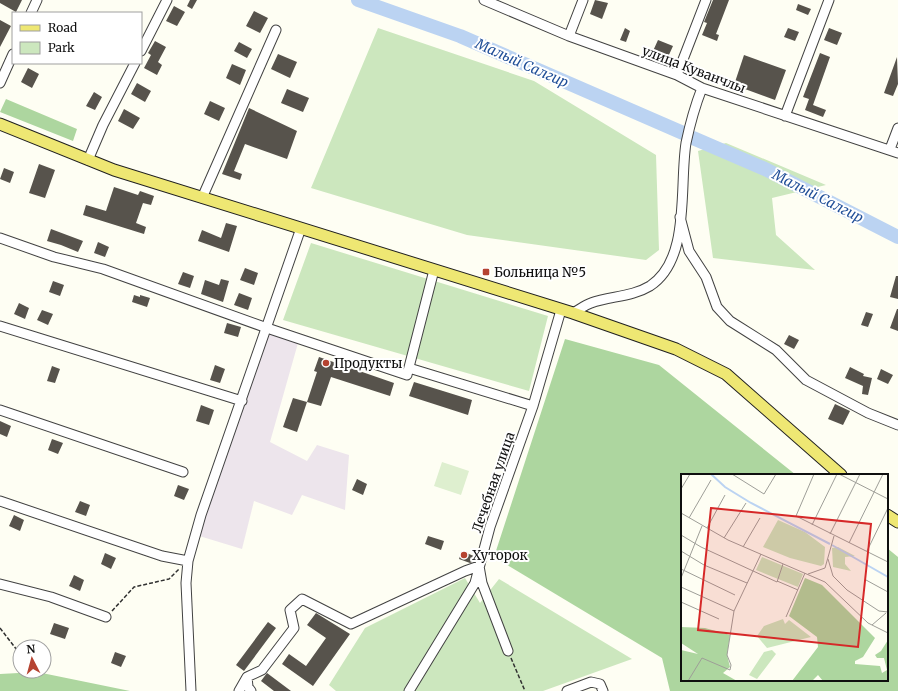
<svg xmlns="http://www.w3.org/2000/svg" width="898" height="691" font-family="Merriweather,serif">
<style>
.industrial{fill:#ede5ec}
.green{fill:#cce7be}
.forest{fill:#add69f}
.pitch{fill:#deefcf}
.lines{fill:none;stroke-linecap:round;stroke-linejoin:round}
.river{stroke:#bbd3f2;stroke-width:14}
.building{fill:#57534c}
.minor-casing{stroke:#424242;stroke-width:11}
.major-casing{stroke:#202020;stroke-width:13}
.path{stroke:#313131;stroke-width:1.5;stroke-dasharray:4 2;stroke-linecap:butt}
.minor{stroke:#fff;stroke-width:9}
.major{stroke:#eee773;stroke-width:11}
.poi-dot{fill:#b54331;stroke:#fff;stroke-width:1.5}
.labels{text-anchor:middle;stroke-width:4;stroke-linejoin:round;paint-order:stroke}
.street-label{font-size:13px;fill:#0f0f0f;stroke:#fff}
.poi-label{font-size:13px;fill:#0f0f0f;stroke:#fff;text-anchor:start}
.water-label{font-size:14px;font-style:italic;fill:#214f98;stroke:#fff}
.inset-river{fill:none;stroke:#bbd3f2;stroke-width:2}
.inset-road{fill:none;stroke:#9e9e98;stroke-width:1}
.view{fill:#d62828;fill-opacity:0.15;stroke:#d62828;stroke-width:2}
.inset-edge{fill:none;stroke:#0f0f0f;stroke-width:2}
</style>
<rect width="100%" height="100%" fill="#fefef3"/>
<path class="industrial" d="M269 332 298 343 270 442 307 461 317 445 349 455 345 510 302 495 292 515 254 501 242 549 196 535Z"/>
<path class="green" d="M378 28 534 81 656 155 659 250 646 260 467 235 311 188Z
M726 143 826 185 772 198 776 235 815 270 713 258 698 151Z
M311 243 548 316 529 391 283 320Z
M465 578 480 603 499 579 632 659 543 691H336L329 685 365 628Z"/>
<path class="forest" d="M6 99 77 129 73 141 0 112Z
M565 339 659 365 796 475H682V680H887V548L898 557V691H670L662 658 494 557Z
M37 672 130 691H0V674Z"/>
<path class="pitch" d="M442 462 469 471 461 495 434 486Z"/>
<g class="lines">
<path class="river" d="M358 0 460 36 683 133
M693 138 765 169 898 237"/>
</g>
<path class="building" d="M0 0H22L16 12 0 3Z
M190 0H197L192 9 187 6Z
M595 0 608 3 602 19 590 14Z
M713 0H729L716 34 719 35 717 41 702 35 707 23 704 22Z
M798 4 811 9 808 15 796 10Z
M174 6 185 12 177 26 166 21Z
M254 11 268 18 260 33 246 26Z
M0 20 11 26 0 47Z
M625 28 630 31 626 42 620 40Z
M788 28 799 32 795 41 784 37Z
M829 28 842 33 837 45 824 40Z
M658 40 673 46 668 57 653 51Z
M155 41 166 47 158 62 162 65 157 75 144 68 151 55 148 53Z
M239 42 252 49 247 58 234 51Z
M820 53 830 57 813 105 826 110 823 117 805 110 809 99 803 97Z
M278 54 297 62 290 78 271 69Z
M744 55 786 70 775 100 734 85Z
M897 57 898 84 893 96 884 93Z
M232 64 246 70 240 85 226 78Z
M28 68 39 74 32 88 21 82Z
M137 83 151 91 145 102 131 94Z
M287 89 309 98 303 112 281 103Z
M94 92 102 97 95 110 86 106Z
M210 101 225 108 219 121 204 114Z
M249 108 297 131 287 159 245 144 234 171 242 174 240 180 222 174Z
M124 109 140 118 133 129 118 121Z
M39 164 55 170 45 198 29 193Z
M4 168 14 172 10 183 0 179Z
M114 187 138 195 140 191 154 196 151 205 143 203 136 223 146 227 144 234 83 215 86 205 106 211Z
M226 223 237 226 229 252 198 241 202 230 221 238Z
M51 229 83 241 78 252 61 245 47 241Z
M98 242 109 247 105 257 94 253Z
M245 268 258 273 254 285 240 280Z
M183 272 194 276 190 288 178 284Z
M896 276H898V299L890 297Z
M221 279 229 281 223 302 201 294 205 280 219 285Z
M53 281 64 285 60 296 49 292Z
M239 293 252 298 248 310 234 305Z
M134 295 140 297V295L150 298 147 307 132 302Z
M19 303 29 308 25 319 14 314Z
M897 309H898V331L890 328Z
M42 310 53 314 48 325 37 320Z
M866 312 873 314 868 327 861 325Z
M227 323 241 327 238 337 224 333Z
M789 335 799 340 794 349 784 344Z
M319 357 394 383 390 396 331 377 321 406 307 402 317 372 314 371Z
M215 365 225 369 220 383 210 380Z
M52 366 60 369 55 383 47 381Z
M850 367 864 374 863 376 872 378 868 395 862 394 863 386 845 378Z
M881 369 893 375 888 384 877 379Z
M414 382 472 400 468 415 409 396Z
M293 398 307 402 297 432 283 427Z
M835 404 850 411 843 425 828 419Z
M201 405 214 410 209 425 196 421Z
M0 421 11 426 7 437 0 434Z
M52 439 63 443 58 454 48 450Z
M357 479 367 484 363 495 352 490Z
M178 485 189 489 184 500 174 496Z
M80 501 90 505 86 516 75 512Z
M14 515 24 520 20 531 9 526Z
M428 536 444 541 441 550 425 544Z
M462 551 476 557 475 561 470 563 459 559Z
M105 553 116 558 111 569 101 564Z
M74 575 84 580 80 591 69 586Z
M316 613 350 634 313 686 282 664 289 654 306 666 326 638 307 625Z
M268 622 276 628 244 671 236 665Z
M54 623 69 628 65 639 50 634Z
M115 652 126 656 121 667 111 663Z
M267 673 291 691H274L261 681Z"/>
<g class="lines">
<defs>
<path id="minor" d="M484 0 569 36 677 75 702 88 898 153
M31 13 37 0
M569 36 583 0
M141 51 167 0
M677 75 706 0
M0 83 13 54
M785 116 829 0
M890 149 898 128
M88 160 103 125 135 63
M202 198 276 30
M680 217 689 251 706 277 717 307 730 321 776 350 806 380 868 413 898 425
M0 238 54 257 103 269 267 328 407 375 434 270
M573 313C579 310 585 305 591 303 610 296 632 297 650 286 691 259 679 187 686 143 690 124 695 106 702 88
M0 326 242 401
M409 368 533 406
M0 410 183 472
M0 501 162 556 188 561
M0 584 51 597 106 617
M247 677 248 687 251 691
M191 691 186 583 188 561 201 515 301 228
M239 691 247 677 262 670 294 628 290 610 302 599 351 624 465 571 479 566 482 583 508 651
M409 691 475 583 490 527 533 406 561 310
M567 691 591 682 600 684 603 691"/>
<path id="major" d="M0 124 114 170 573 313 676 349 726 374 841 475
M887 515 898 522"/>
</defs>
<use href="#minor" class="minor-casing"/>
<use href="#major" class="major-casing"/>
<path class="path" d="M112 611 134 587 169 579 179 569
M0 628 20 654
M511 658 525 691"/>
<use href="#minor" class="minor"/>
<use href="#major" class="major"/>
</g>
<g class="poi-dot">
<rect x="482" y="268" width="8" height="8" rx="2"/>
<circle cx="326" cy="363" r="4"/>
<circle cx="464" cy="555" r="4"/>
</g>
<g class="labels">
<g class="street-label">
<text transform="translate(694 69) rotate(21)" y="5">улица Куванчлы</text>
<text transform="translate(493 482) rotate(-71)" y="5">Лечебная улица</text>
</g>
<g class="poi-label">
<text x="494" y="277">Больница №5</text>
<text x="334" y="368">Продукты</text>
<text x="472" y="560">Хуторок</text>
</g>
<g class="water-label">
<text transform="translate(522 63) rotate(24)" y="5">Малый Салгир</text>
<text transform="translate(818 196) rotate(27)" y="5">Малый Салгир</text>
</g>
</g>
<g transform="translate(681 474)">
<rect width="207" height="207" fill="#fefef3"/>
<path d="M97 46 124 58 144 73 143 90 140 92 109 84 82 73ZM157 73 174 82 164 83V90L170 97 152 93 151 74ZM81 83 122 100 117 113 75 96ZM102 145 104 150 108 146 130 163 86 174 76 162 83 152ZM91 176 95 180 76 205 68 201 83 178Z" fill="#cce7be"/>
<path d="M124 104 141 111 194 164 182 183 174 187V190L199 192 201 199 206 196 203 184H196L194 181 200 177 207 166V207H142L137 201 131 207H111L137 173 136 163 108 142ZM0 153 24 154 49 161 46 181 49 193 42 199 56 207H0V176L17 180 0 169Z" fill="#add69f"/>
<path class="inset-river" d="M30 0 44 13 70 29 149 70M151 71 207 103"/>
<path class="inset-road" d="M51 0 83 20 95 0M133 0 115 42 207 88M158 0 207 25M0 15 9 0M0 39 47 66 144 108 187 149 207 159M8 44 30 6M131 51 156 0M26 54 44 21M149 60 179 0M0 61 20 73 96 108 102 90M43 64 65 29M168 69 202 0M62 73 79 44M0 77 23 91 66 109M186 77 207 34M147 85 152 102 166 116 198 137 207 138M0 95 54 121M127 100 144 94 153 62M0 104 21 52M185 106 207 118M96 107 117 116M0 113 53 137M0 128 38 145M105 143 124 99M191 151 205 139M7 207 21 184 49 196 50 191 46 181 53 137 80 80"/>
<path class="view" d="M30 34 190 50 177 173 17 156Z"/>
<rect width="207" height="207" class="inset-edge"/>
</g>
<rect x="12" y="12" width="130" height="52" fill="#ffffff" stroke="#9f9f9f"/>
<rect x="20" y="25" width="20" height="6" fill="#eee773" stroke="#9f9f9f"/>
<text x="48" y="32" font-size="12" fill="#0f0f0f">Road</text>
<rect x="20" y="42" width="20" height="12" fill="#cce7be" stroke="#9f9f9f"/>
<text x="48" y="52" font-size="12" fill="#0f0f0f">Park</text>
<g transform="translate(32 659) rotate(354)"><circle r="19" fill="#ffffff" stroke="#9f9f9f"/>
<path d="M0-3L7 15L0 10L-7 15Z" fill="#b54331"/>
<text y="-6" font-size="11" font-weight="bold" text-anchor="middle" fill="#0f0f0f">N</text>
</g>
</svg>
